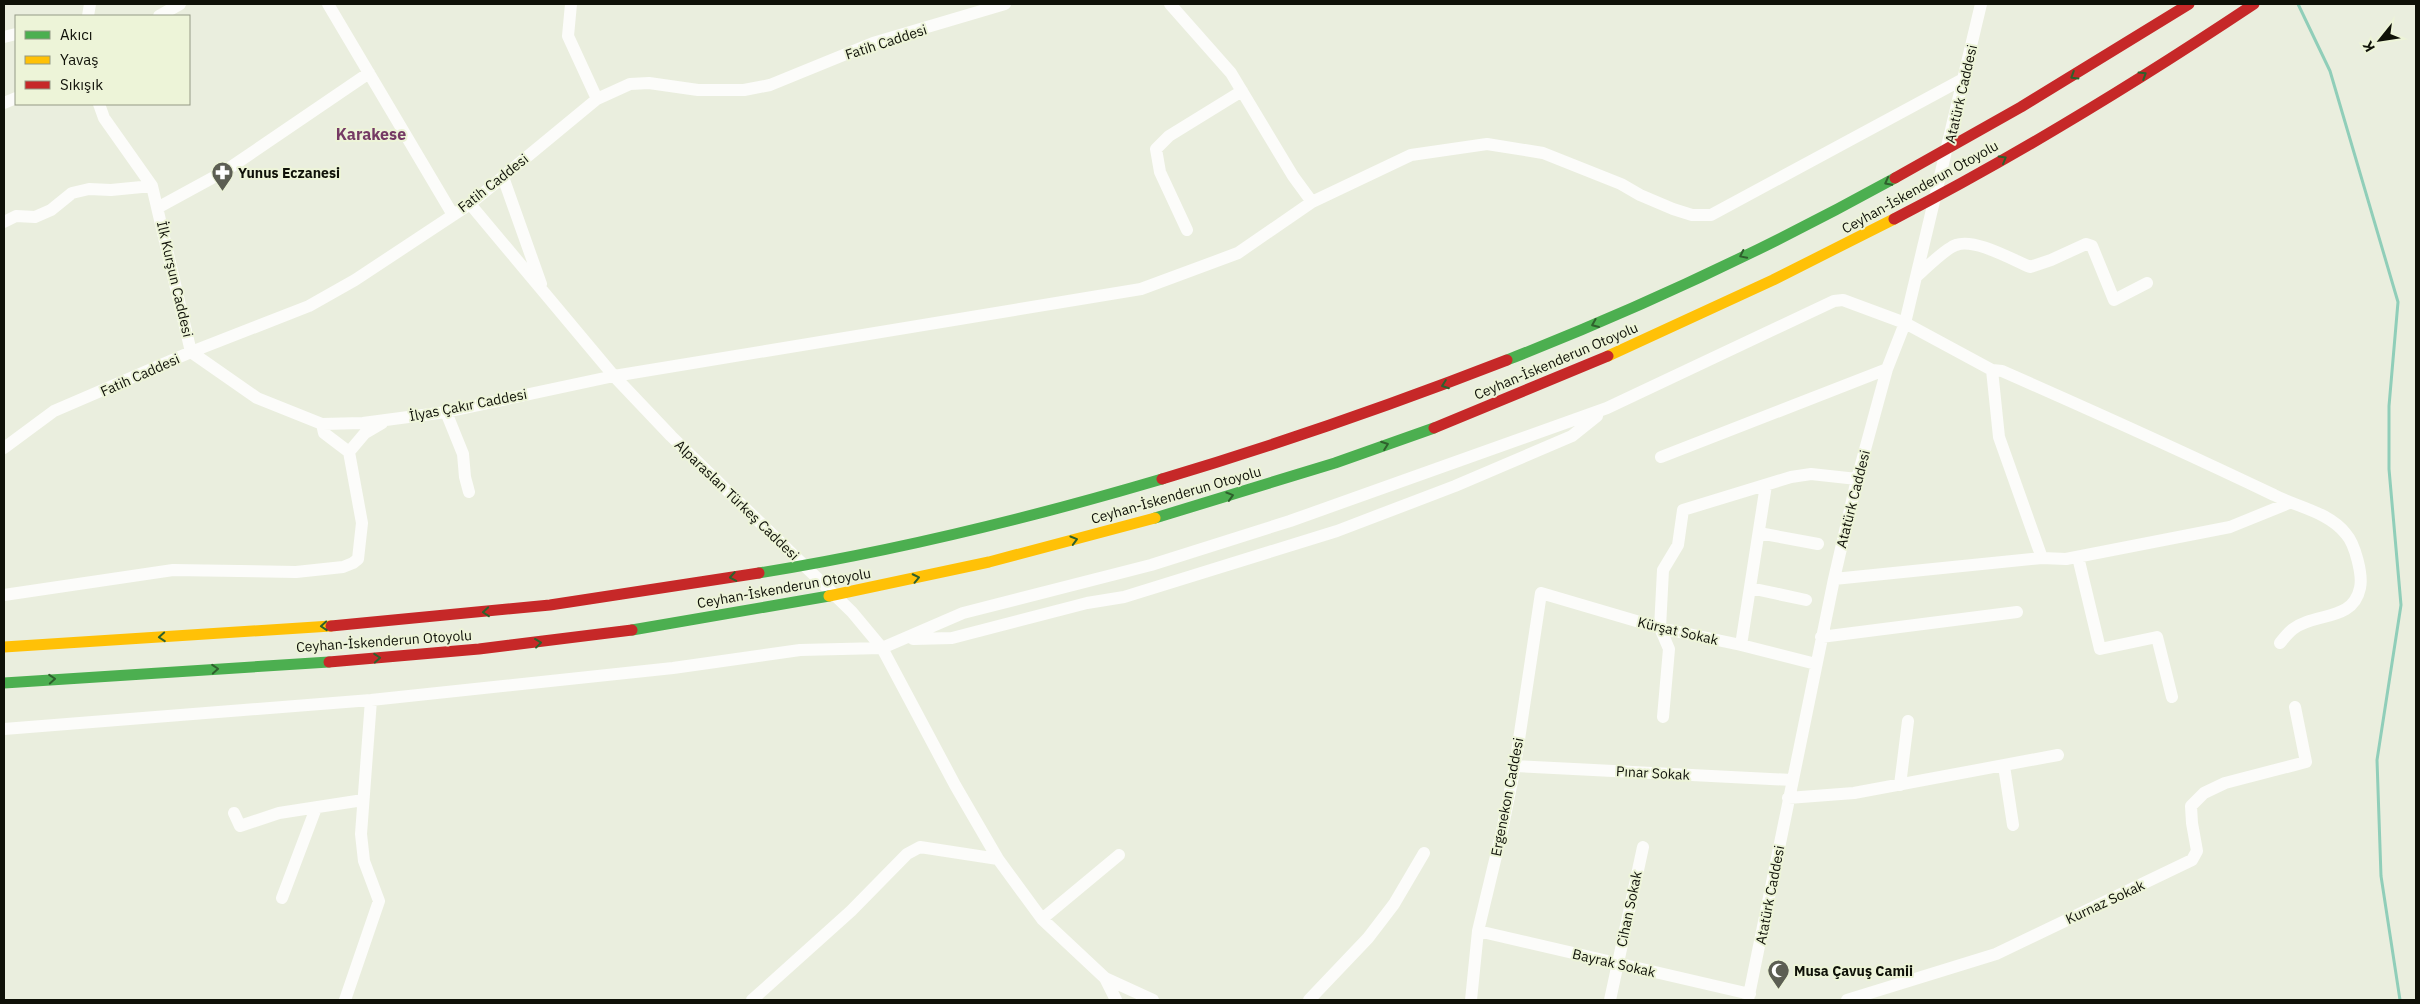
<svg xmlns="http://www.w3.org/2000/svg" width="2420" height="1004" font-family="'IBM Plex Sans',sans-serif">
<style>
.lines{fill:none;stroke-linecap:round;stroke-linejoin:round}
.stream{stroke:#90ceb9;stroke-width:3}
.street{stroke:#fcfcfa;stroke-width:12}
.fast{stroke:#4caf50;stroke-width:11}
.slow{stroke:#ffc107;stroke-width:11}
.jam{stroke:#c62828;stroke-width:11}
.oneway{stroke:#2e602c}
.labels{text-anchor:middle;stroke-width:4;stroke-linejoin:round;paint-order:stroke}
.street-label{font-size:14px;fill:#0f1108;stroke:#edf4d8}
.poi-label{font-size:14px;font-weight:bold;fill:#0f1108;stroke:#edf4d8;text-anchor:start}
.quarter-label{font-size:16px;font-weight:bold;fill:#753a64;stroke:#edf4d8}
</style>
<rect width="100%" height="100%" fill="#eaeede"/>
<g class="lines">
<path class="stream" d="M2298 4 2330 71 2398 302 2389 406V469L2401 605 2377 760 2381 876 2400 1000"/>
<path class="street" d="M328 4 453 215
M571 4 568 36 597 99
M1170 4 1231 73 1293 176 1312 202
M88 16 90 4
M159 16 180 4
M4 37 16 34
M4 103 16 98
M99 104 104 118 152 186 191 352 257 398 322 424 363 423 446 412 614 376 1141 289 1238 253 1312 202 1411 155 1487 144 1543 153 1621 184 1640 195 1673 209 1692 215H1711L1965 78
M503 177 541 284
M470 204 614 376 671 436 852 612 882 648 955 785 998 859 1042 919 1105 978 1153 1000
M159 207 225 171 369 73
M4 222 16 216 35 217 51 210 72 193 89 189 111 190 152 186
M1187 230 1160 172 1156 149 1169 136 1242 91
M1917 276C1926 268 1946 248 1956 245 1975 238 2013 260 2030 267L2051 260 2086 244 2092 246 2114 300 2147 283
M1992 370 1999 437 2042 558
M446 412 463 454 465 477 469 492
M4 448 54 411 191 352 309 306 355 280 470 204 597 99 630 84 649 83 698 90H744L770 85 873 43 1005 4
M349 452 365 433 382 423
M1661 457 1887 369
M1759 533 1818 544
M2078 557 2100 649 2157 637 2172 697
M1834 579 2042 558 2066 559 2230 527 2289 503
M1750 588 1806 600
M4 595 173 570 296 572 343 567 353 563 358 559 362 523 349 452 324 433 322 424
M1821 637 2017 612
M913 639 952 638 1087 603 1124 597 1337 531 1455 486 1572 436 1597 416
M1741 645 1766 485
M1663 717 1669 649 1660 628 1663 570 1678 545 1683 510 1791 477 1811 474 1857 479
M4 729 371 700 673 668 800 650 882 648 963 613 1151 565 1290 521 1607 408 1834 301 1843 300 1905 323 1992 370 2002 371C2093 411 2184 452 2274 495 2297 507 2329 512 2346 534 2355 544 2363 575 2360 588 2353 622 2315 612 2293 629 2289 632 2284 638 2280 643
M1515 766 1792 780
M2004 766 2013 825
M1900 785 1908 721
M1788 798 1854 793 2058 755
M234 813 240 826 279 813 363 800
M282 898 316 808
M1042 919 1119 855
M1478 931 1750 994
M1105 978 1116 1000
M345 1000 379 901 364 861 361 834 371 700
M752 1000 851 911 907 854 920 847 998 859
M1309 1000 1368 938 1394 904 1424 853
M1471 1000 1478 931 1502 831 1515 766 1541 593 1660 628 1741 645 1816 664
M1610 1000 1643 847
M1748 1000 1834 579 1857 479 1887 369 1905 323 1981 4
M1847 1000 1996 954 2192 860 2197 851 2192 823 2191 806 2204 793 2225 783 2306 762 2295 707"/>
<path class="fast" d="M1507 360C1640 308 1770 247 1895 178
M1155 518 1335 463 1434 428
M759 573C895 551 1030 518 1162 479
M632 630 829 596
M4 683 329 662"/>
<path class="slow" d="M1608 356 1773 280 1894 219
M829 596 989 562 1155 518
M4 647 331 626"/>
<path class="jam" d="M1895 178 2021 107 2189 4
M1894 219C2018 155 2137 82 2254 4
M1434 428 1608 356
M1162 479C1279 444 1394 404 1507 360
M331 626 550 605 759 573
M329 662 479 649 632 630"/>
</g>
<defs><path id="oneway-chevron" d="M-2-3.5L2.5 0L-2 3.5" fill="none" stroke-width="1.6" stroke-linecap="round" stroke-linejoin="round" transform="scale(1.25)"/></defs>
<g class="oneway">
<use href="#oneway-chevron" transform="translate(2143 75) rotate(-32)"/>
<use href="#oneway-chevron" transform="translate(2074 76) rotate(148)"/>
<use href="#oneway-chevron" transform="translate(2003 159) rotate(-30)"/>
<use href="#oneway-chevron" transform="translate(1888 182) rotate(152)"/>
<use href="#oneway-chevron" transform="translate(1743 255) rotate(154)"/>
<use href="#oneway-chevron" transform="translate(1595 324) rotate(157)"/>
<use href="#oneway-chevron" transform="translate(1445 385) rotate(160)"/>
<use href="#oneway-chevron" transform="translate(1385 445) rotate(-20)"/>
<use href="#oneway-chevron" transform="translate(1230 496) rotate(-17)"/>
<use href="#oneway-chevron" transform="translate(1074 540) rotate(-16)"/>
<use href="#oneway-chevron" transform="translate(733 577) rotate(170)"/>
<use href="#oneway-chevron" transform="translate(916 578) rotate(-12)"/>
<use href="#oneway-chevron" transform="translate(486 612) rotate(175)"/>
<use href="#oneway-chevron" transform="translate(324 626) rotate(176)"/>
<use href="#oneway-chevron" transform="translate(162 637) rotate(176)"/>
<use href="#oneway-chevron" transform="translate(538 643) rotate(-7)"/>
<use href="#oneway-chevron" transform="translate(377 658) rotate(-4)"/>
<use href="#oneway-chevron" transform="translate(215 669) rotate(-4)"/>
<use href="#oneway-chevron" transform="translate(52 679) rotate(-4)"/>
</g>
<defs>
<symbol id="pharmacy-pin" viewBox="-11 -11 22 30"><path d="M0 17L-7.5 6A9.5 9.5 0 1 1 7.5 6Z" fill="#5c5e53" stroke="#edf4d8"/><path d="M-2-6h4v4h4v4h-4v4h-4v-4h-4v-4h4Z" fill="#fff"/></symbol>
<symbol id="mosque-pin" viewBox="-11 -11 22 30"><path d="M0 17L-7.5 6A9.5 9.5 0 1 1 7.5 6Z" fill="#5c5e53" stroke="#edf4d8"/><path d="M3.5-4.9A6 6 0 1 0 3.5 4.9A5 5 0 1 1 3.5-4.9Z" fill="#fff"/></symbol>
</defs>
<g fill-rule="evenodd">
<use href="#pharmacy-pin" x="210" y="160" width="25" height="34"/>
<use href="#mosque-pin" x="1766" y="958" width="25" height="34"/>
</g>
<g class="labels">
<g class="street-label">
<text transform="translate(886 42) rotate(-18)" y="5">Fatih Caddesi</text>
<text transform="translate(1961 94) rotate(-77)" y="5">Atatürk Caddesi</text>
<text transform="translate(493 183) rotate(-38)" y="5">Fatih Caddesi</text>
<text transform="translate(1920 187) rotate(-29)" y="5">Ceyhan-İskenderun Otoyolu</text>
<text transform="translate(175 279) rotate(77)" y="5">İlk Kurşun Caddesi</text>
<text transform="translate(1556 361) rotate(-23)" y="5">Ceyhan-İskenderun Otoyolu</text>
<text transform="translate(140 375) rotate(-24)" y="5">Fatih Caddesi</text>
<text transform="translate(468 405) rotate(-11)" y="5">İlyas Çakır Caddesi</text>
<text transform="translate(1176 495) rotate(-16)" y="5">Ceyhan-İskenderun Otoyolu</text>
<text transform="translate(1853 499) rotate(-76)" y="5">Atatürk Caddesi</text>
<text transform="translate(737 500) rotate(44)" y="5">Alparaslan Türkeş Caddesi</text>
<text transform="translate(784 588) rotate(-10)" y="5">Ceyhan-İskenderun Otoyolu</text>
<text transform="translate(1678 631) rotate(13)" y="5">Kürşat Sokak</text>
<text transform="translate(384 641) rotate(-4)" y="5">Ceyhan-İskenderun Otoyolu</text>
<text transform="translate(1653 773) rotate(3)" y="5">Pınar Sokak</text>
<text transform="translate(1507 797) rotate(-79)" y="5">Ergenekon Caddesi</text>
<text transform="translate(1770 895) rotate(-79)" y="5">Atatürk Caddesi</text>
<text transform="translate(2105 902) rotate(-25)" y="5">Kurnaz Sokak</text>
<text transform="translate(1629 909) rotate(-78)" y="5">Cihan Sokak</text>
<text transform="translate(1614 963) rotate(13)" y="5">Bayrak Sokak</text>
</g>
<g class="poi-label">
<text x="238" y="178">Yunus Eczanesi</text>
<text x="1794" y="976">Musa Çavuş Camii</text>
</g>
<g class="quarter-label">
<text x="371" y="140">Karakese</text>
</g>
</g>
<rect width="2420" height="1004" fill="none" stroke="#0f1108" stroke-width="10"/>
<rect x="15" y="15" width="175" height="90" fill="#edf4d8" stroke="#949985"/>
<rect x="25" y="31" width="25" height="8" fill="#4caf50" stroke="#949985"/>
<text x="60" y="40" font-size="15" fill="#0f1108">Akıcı</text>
<rect x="25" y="56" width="25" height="8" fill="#ffc107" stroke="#949985"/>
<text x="60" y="65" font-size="15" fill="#0f1108">Yavaş</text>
<rect x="25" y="81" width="25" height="8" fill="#c62828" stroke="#949985"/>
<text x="60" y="90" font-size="15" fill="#0f1108">Sıkışık</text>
<g transform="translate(2380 40) rotate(240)" stroke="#edf4d8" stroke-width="4" paint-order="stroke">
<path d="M0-4L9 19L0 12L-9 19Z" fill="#0f1108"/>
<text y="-8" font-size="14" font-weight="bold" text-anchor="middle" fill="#0f1108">K</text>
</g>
</svg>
